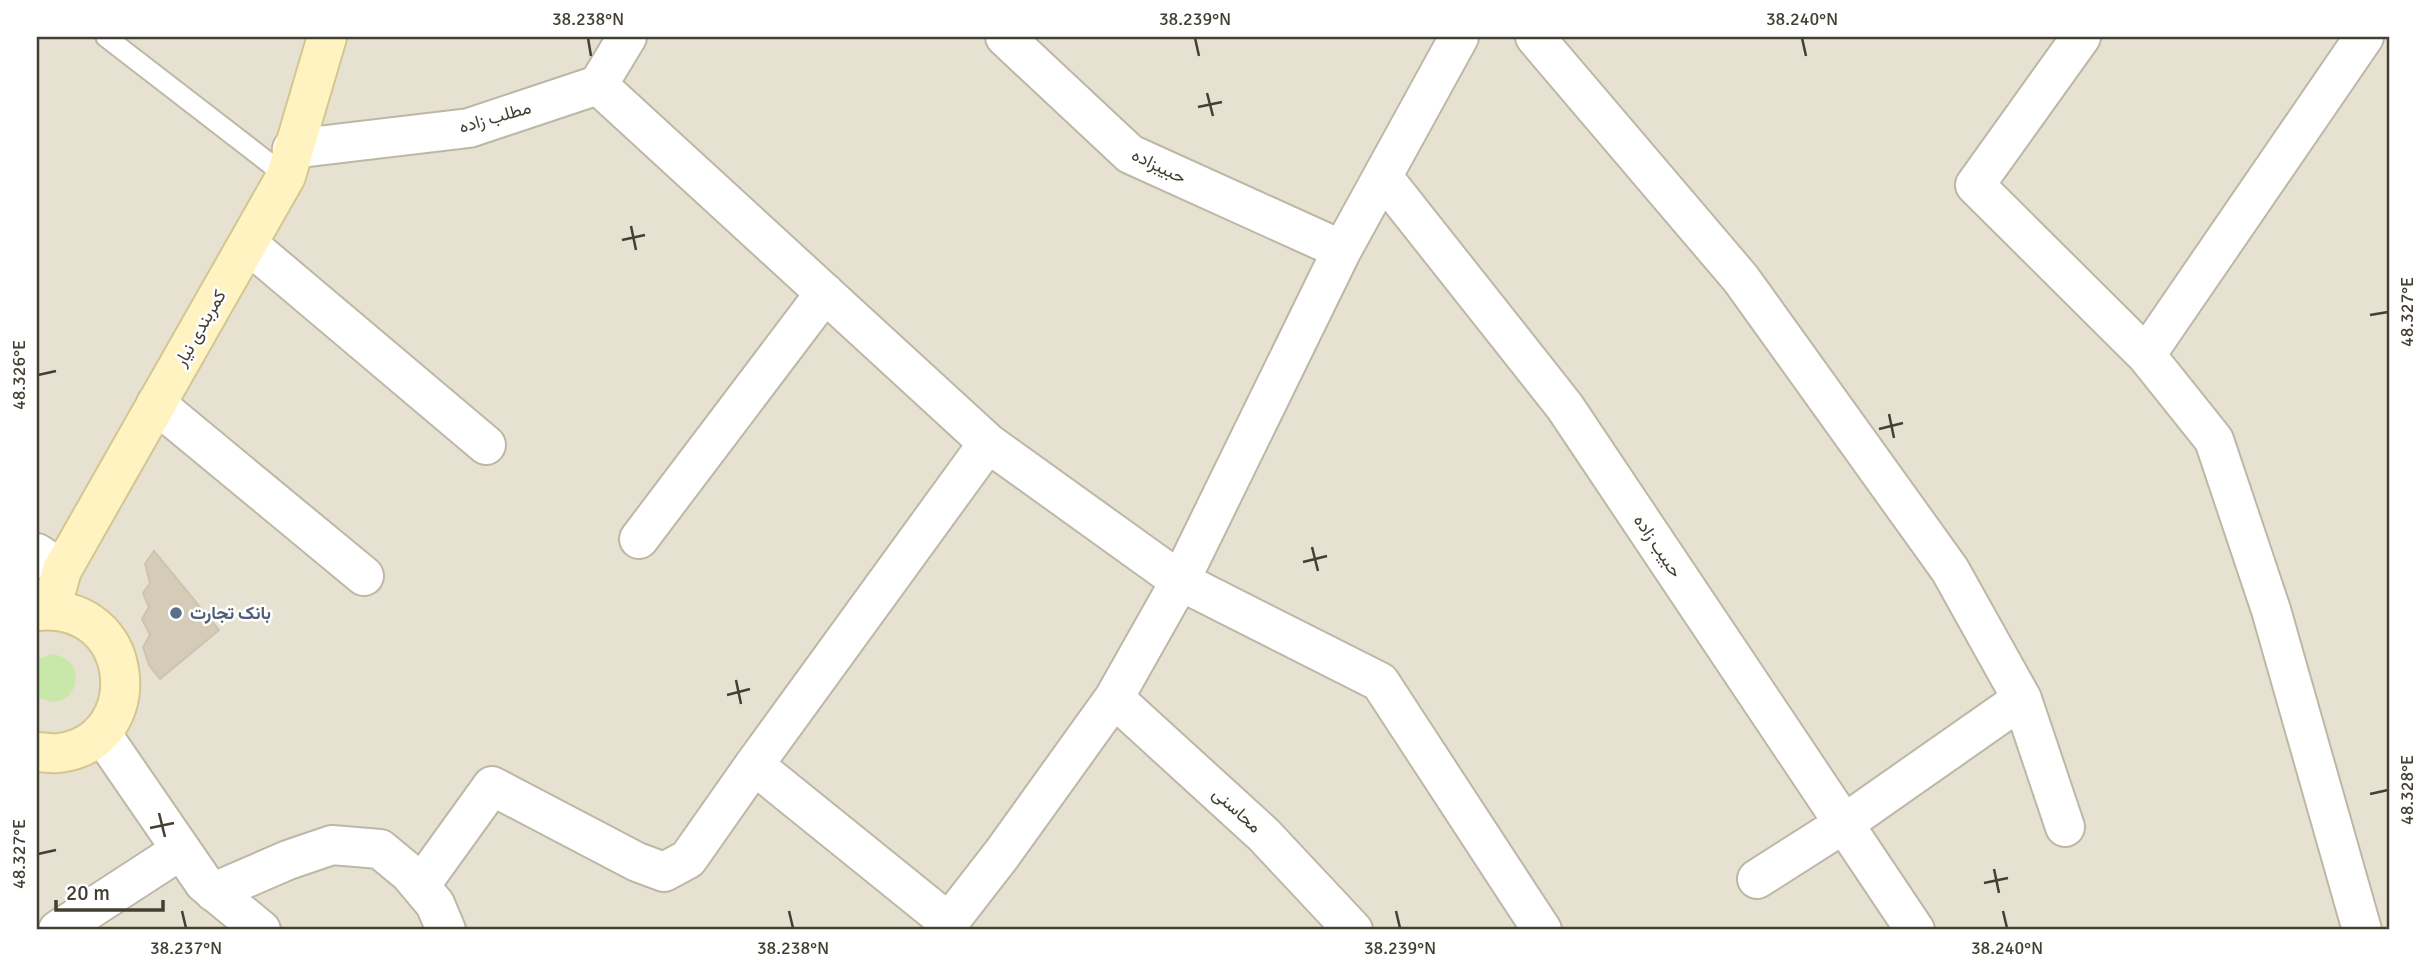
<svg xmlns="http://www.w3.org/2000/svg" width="2426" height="967" font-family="Signika,Vazirmatn,sans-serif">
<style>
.residential{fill:#e6e1d1}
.green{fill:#c8e8aa}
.building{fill:#d4cbb8;stroke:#cfc4ab;stroke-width:2}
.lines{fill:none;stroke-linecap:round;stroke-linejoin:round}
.service-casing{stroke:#beb7a6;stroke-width:23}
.minor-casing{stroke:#beb7a6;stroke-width:42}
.tertiary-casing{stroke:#beb7a6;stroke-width:42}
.secondary-casing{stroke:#d4c691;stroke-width:42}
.service{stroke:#fff;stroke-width:19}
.minor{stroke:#fff;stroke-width:38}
.tertiary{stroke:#fff;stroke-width:38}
.secondary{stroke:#fff4c1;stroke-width:38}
.ticks{fill:none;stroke:#443f33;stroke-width:2.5}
.service-dot{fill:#5c6f8a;stroke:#fff;stroke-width:2.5}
.labels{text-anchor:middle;stroke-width:5;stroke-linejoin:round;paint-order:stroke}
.street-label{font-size:18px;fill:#443f33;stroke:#fff}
.service-label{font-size:18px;font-weight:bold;fill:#4e5e75;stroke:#fff;text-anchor:start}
.neatline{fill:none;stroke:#443f33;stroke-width:2.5}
.ticks-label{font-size:18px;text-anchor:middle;fill:#443f33}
</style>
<rect width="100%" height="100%" fill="#f2efe3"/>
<path class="residential" d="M37 37H2389V930H37Z"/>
<path class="green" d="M51 654C96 660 73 720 37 696V660Z"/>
<path class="building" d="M154 551 219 630 160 679 149 665 143 647 150 635 142 619 149 607 143 593 150 583 145 564Z"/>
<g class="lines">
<defs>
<path id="service" d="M106 37 286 176"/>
<path id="minor" d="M1005 37 1130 154 1342 250
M1535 37 1741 279 1950 570 2022 699 2065 827
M2081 37 1975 185 2146 355 2364 37
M598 85 988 443 754 765 947 921
M292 149 469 128 598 85 627 37
M1383 177 1565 407 1915 930
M248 244 486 445
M2146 355 2214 440 2271 610 2362 930
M156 404 364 576
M988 443 1180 581 1380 682 1542 930
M639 539 825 293
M37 553 62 570
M1114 698 1264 835 1353 930
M1757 879 1845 823 2022 699
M420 886 492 786 637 862 664 872 688 859 754 765
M214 892 288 860 332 845 380 849 409 873 435 904 446 930
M58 930 181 850
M943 930 1002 854 1114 698 1180 581 1342 250 1459 37"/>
<path id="tertiary" d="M101 733 204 883 261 930"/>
<path id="secondary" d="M51 609 62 570 286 176 327 37
M37 611C138 601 149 742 59 753 52 754 44 752 37 752"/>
</defs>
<use href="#service" class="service-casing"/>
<use href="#minor" class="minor-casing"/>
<use href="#tertiary" class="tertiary-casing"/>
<use href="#secondary" class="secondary-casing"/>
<use href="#service" class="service"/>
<use href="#minor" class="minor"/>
<use href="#tertiary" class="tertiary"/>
<use href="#secondary" class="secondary"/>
</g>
<path class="ticks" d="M588 38 591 56M1195 38 1199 56M1802 38 1806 56M1207 93 1213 116M1198 107 1222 102M631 226 636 250M622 240 645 235M2370 315 2388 312M38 375 56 371M1889 414 1894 438M1879 429 1903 423M1312 547 1318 571M1303 562 1327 556M736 680 741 704M727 695 750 689M2370 794 2388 790M159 813 165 837M150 828 174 823M38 854 56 850M1994 869 1999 893M1984 883 2008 878M182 911 186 928M789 911 793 928M1396 911 1400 928M2003 911 2007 928"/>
<circle class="service-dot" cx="176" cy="613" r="7"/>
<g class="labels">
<g class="street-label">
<text transform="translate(495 117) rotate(-16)" y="6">مطلب زاده</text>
<text transform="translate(1159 166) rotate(26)" y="6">حبیبزاده</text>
<text transform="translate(200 328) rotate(-60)" y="6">کمربندی نیار</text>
<text transform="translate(1658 546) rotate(56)" y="6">حبیب زاده</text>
<text transform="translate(1237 810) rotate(42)" y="6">محاسنی</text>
</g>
<g class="service-label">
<text x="190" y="619">بانک تجارت</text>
</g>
</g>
<rect width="2426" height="967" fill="none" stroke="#ffffff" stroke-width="77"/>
<path d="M56 900v10h107v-10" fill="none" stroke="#443f33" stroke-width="3.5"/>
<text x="66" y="900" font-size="21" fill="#443f33" stroke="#ffffff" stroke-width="5" paint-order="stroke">20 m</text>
<rect x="38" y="38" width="2350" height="890" class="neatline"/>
<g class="ticks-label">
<text x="588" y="25">38.238°N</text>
<text x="1195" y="25">38.239°N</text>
<text x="1802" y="25">38.240°N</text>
<text transform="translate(2407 312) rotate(-90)" y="6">48.327°E</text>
<text transform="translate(19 375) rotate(-90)" y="6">48.326°E</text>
<text transform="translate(2407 790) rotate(-90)" y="6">48.328°E</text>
<text transform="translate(19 854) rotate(-90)" y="6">48.327°E</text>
<text x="186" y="954">38.237°N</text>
<text x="793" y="954">38.238°N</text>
<text x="1400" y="954">38.239°N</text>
<text x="2007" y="954">38.240°N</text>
</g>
</svg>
